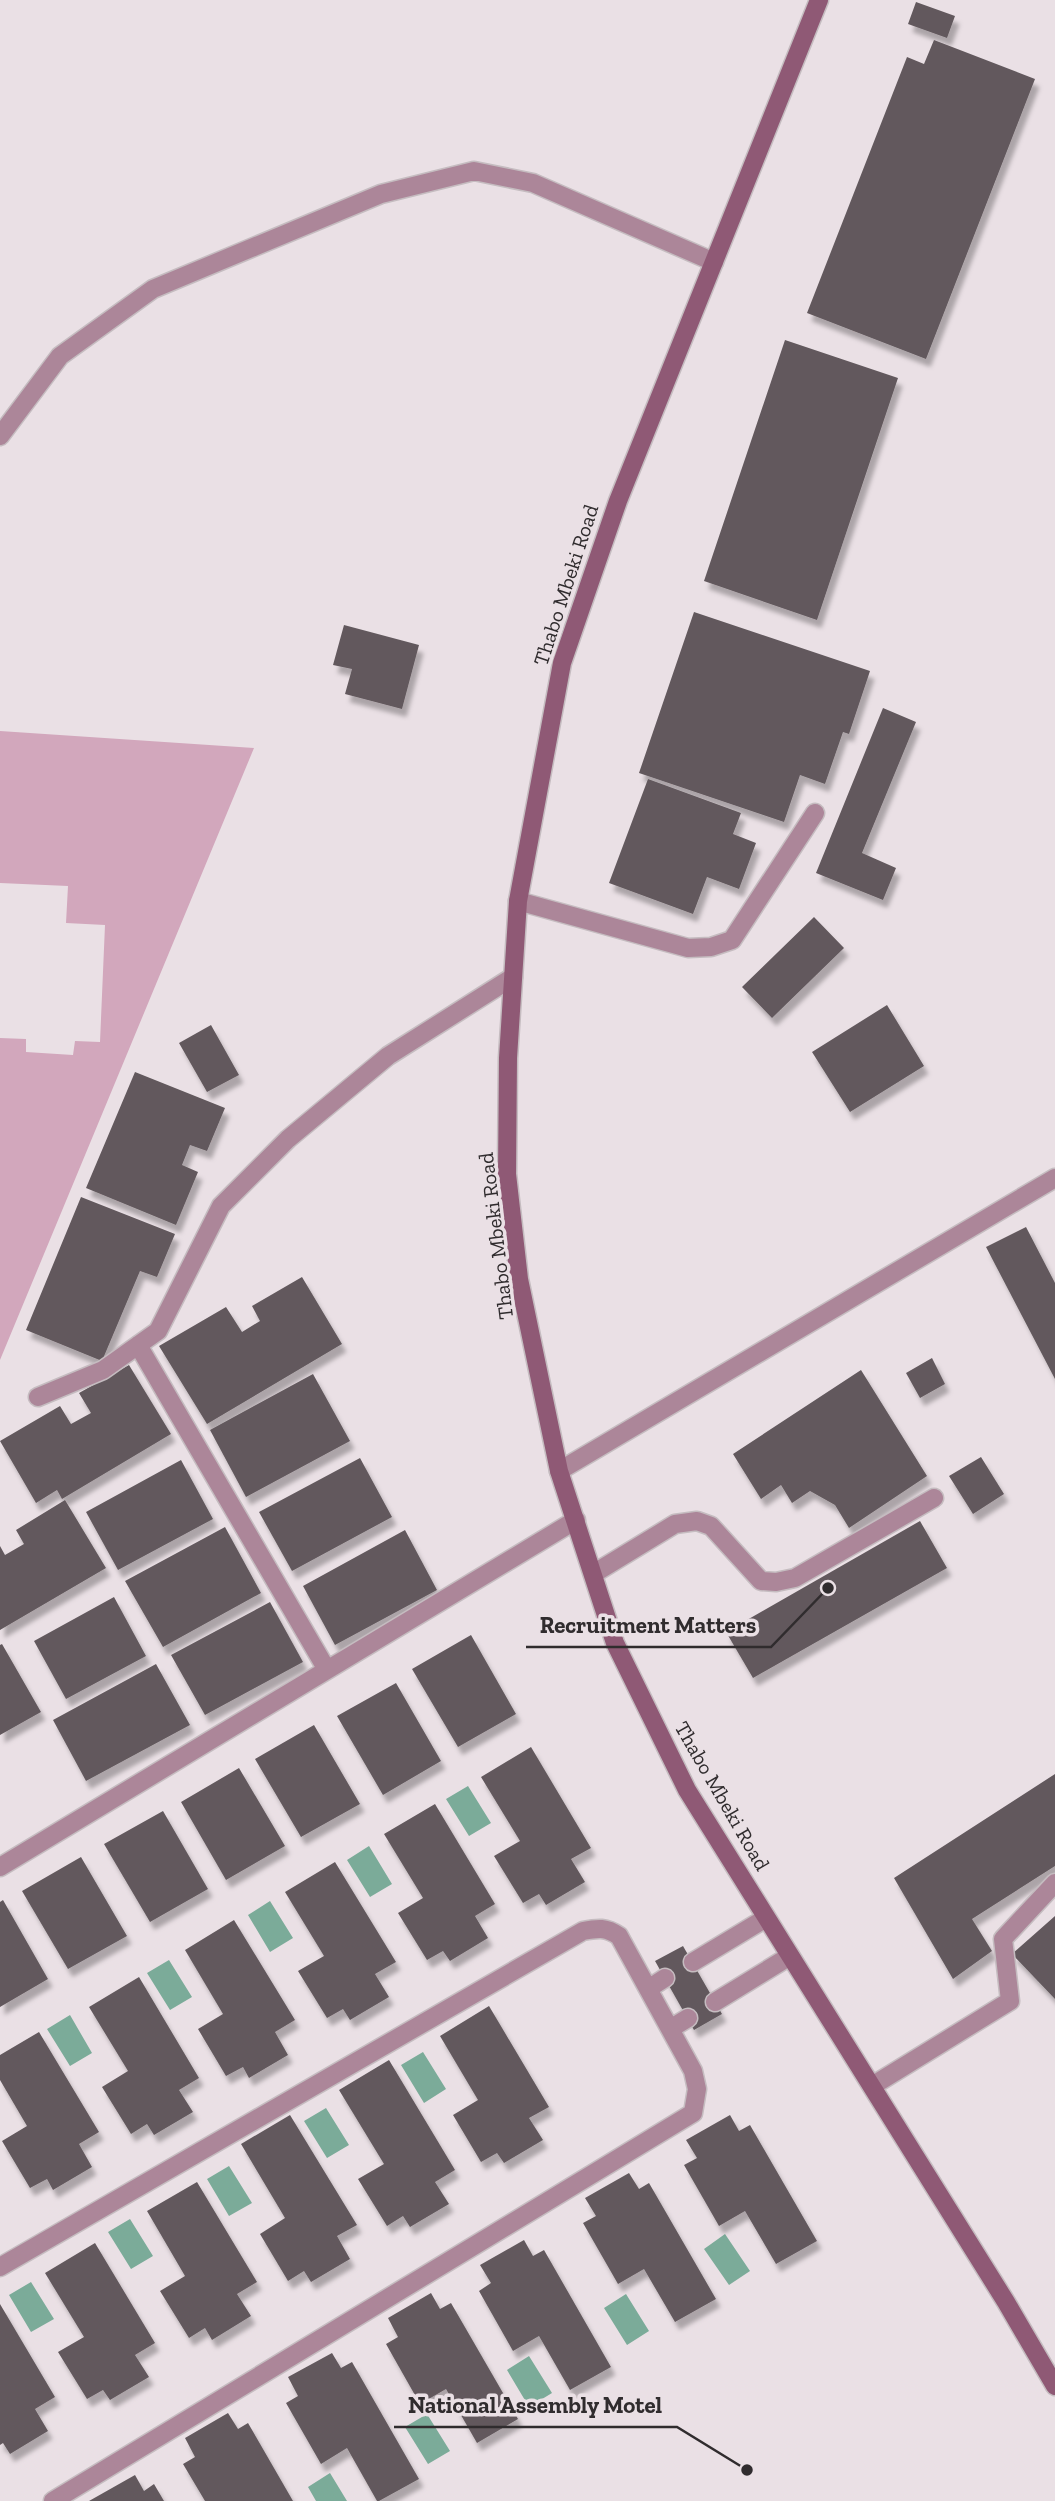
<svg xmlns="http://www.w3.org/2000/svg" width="1055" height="2501" font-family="'Zilla Slab',serif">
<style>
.green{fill:#d2a7bc}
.water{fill:#7bab99}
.building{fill:#62595d;filter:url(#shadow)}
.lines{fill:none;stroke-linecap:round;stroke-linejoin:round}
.service-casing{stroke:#c5bcc0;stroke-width:21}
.secondary-casing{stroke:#c5bcc0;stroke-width:21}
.service{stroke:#ac8699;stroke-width:18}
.secondary{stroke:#8f5975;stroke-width:18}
.labels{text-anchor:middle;stroke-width:7;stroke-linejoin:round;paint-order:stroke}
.street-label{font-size:21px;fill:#302c2e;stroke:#eae0e5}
.leader{fill:none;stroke:#302c2e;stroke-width:2.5}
.callout-dot{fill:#302c2e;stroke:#eae0e5;stroke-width:2.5}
.callout-label{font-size:23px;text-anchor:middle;font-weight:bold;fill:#302c2e;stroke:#eae0e5;stroke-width:7;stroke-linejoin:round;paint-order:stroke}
</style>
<defs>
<filter id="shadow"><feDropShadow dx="4.5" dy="8" stdDeviation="2" flood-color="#0004"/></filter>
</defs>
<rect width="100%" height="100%" fill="#eae0e5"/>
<path class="green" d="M0 731 254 748 0 1360V1038L26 1039V1052L73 1055 75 1041 100 1042 105 925 66 923 68 886 0 883Z"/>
<path class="water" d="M468 1786 491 1823 469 1836 446 1799Z
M369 1846 392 1884 370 1897 347 1860Z
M270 1901 293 1938 270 1952 248 1915Z
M169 1960 192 1997 170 2010 147 1973Z
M70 2015 92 2053 70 2066 47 2029Z
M423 2052 446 2089 424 2103 401 2065Z
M326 2108 349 2145 327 2158 304 2121Z
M229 2166 252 2203 229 2216 207 2179Z
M130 2219 153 2256 131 2269 108 2232Z
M725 2234 750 2271 729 2285 704 2249Z
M31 2282 54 2319 31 2332 9 2295Z
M626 2294 649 2331 627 2345 604 2308Z
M529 2356 552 2393 529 2407 507 2370Z
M427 2414 450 2451 428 2464 405 2427Z
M330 2473 347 2501H316L308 2487Z"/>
<path class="building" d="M916 2 955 16 947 38 908 24Z
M934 40 1035 79 926 359 807 313 907 57 924 64Z
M785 340 898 378 817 620 704 581Z
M694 612 870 671 849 734 843 732 825 784 800 775 784 822 639 773Z
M344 625 419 645 402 709 345 694 352 669 333 665Z
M883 708 916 722 862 853 896 868 883 900 816 873Z
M648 779 741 813 733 834 756 843 739 889 707 877 693 914 609 883Z
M814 917 844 948 772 1018 742 987Z
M887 1005 924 1066 850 1112 812 1052Z
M211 1025 239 1075 207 1092 179 1043Z
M135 1072 225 1108 207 1151 190 1145 182 1165 198 1172 176 1225 86 1188Z
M81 1197 175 1234 157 1277 140 1271 102 1361 26 1330Z
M1026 1227 1055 1283V1379L986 1247Z
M302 1277 342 1344 207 1424 159 1346 226 1307 242 1332 260 1321 252 1306Z
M932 1358 945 1384 920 1398 906 1373Z
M129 1365 171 1434 62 1499 57 1490 36 1503 0 1441 60 1406 71 1424 91 1413 79 1393Z
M861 1370 927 1476 849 1528 835 1505 810 1491 792 1503 781 1485 761 1499 733 1454Z
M313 1374 350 1441 246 1497 210 1430Z
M981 1457 1004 1494 973 1514 949 1476Z
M360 1458 392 1517 292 1571 259 1512Z
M181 1460 213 1519 118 1570 86 1512Z
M65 1500 106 1568 0 1630V1546L5 1555 24 1544 16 1530Z
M920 1521 947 1568 753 1678 726 1632Z
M225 1527 261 1593 163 1647 125 1581Z
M405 1530 437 1590 335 1645 303 1586Z
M114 1597 146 1656 66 1699 34 1641Z
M270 1602 303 1662 205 1715 171 1655Z
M471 1635 516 1714 458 1747 412 1669Z
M2 1644 41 1712 0 1735V1645Z
M156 1664 190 1725 86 1781 53 1720Z
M396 1683 441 1761 383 1795 337 1716Z
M314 1725 360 1804 301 1837 255 1759Z
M531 1747 591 1848 571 1859 585 1882 546 1905 539 1894 523 1903 494 1856 520 1841 481 1777Z
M239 1768 285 1846 226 1880 181 1802Z
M1055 1774V1866L972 1919 992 1951 953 1979 894 1878Z
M435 1804 495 1904 475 1916 488 1938 450 1961 443 1951 427 1960 398 1913 423 1898 384 1834Z
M163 1811 208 1889 150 1922 104 1844Z
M81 1857 127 1936 68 1969 22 1891Z
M335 1862 396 1962 375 1974 389 1997 350 2020 343 2009 327 2018 298 1971 324 1956 285 1892Z
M3 1900 48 1979 0 2007V1902Z
M1055 1916V1999L1012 1954Z
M234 1920 295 2020 275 2032 288 2055 249 2078 243 2067 226 2076 198 2029 223 2014 185 1950Z
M683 1946 722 2014 694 2030 655 1961Z
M139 1977 199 2078 179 2090 193 2112 154 2135 147 2124 131 2134 102 2087 128 2071 89 2007Z
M489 2006 549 2107 529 2118 543 2140 504 2163 497 2153 481 2162 453 2115 478 2100 440 2036Z
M39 2032 99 2132 79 2144 92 2167 53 2190 47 2179 30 2188 2 2141 27 2126 0 2080V2055Z
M389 2060 455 2170 435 2182 449 2204 410 2227 403 2216 387 2226 358 2179 384 2164 339 2090Z
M290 2115 357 2225 337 2236 350 2259 311 2282 304 2271 288 2281 260 2234 285 2218 241 2144Z
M730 2115 739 2131 750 2125 817 2241 776 2264 745 2211 719 2226 684 2165 697 2158 686 2140Z
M629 2173 639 2189 649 2183 716 2299 675 2322 644 2269 618 2284 583 2223 596 2216 585 2198Z
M197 2182 257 2282 237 2294 251 2316 212 2340 205 2328 189 2338 160 2291 185 2276 147 2211Z
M524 2240 533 2256 544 2250 611 2367 570 2390 539 2336 513 2351 479 2291 491 2283 480 2265Z
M95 2243 155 2343 135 2355 149 2377 110 2400 103 2390 87 2399 58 2352 84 2337 45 2273Z
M431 2293 440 2309 451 2303 518 2419 477 2443 446 2389 420 2404 386 2344 398 2337 388 2318Z
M0 2304 55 2397 35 2409 48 2431 10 2454 3 2443 0 2445Z
M332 2353 341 2368 352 2362 419 2479 379 2501H377L347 2448 321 2464 286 2403 298 2396 288 2377Z
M228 2413 238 2429 248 2423 293 2501H205L183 2464 195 2457 185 2438Z
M135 2475 144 2491 154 2484 164 2501H89Z"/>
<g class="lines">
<defs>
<path id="service" d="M0 436 60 356 153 289 381 194 474 171 533 183 714 262
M518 901 688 948 711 947 732 940 815 813
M138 1345 327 1670
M38 1397 103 1370 158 1331 221 1206 288 1139 388 1056 513 977
M559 1471 1055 1178
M593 1574 675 1524 697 1521 711 1526 761 1581 776 1582 795 1578 934 1498
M0 1867 576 1520
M693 1962 766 1918
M648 1989 665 1978
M715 2002 790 1956
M670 2029 688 2018
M872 2086 1010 2001 1003 1939 1055 1883
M0 2267 583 1931C598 1928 606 1927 619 1936L693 2071 697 2089 693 2113 53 2501"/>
<path id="secondary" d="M819 0 618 501 562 663 518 901 508 1058 507 1174 519 1279 559 1471 615 1643 687 1790 1006 2302 1055 2386"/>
</defs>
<use href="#service" class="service-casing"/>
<use href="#secondary" class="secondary-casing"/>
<use href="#service" class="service"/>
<use href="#secondary" class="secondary"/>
</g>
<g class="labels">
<g class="street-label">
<text transform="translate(566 585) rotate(-72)" y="7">Thabo Mbeki Road</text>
<text transform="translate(496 1236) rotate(-97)" y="7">Thabo Mbeki Road</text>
<text transform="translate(722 1796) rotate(60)" y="7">Thabo Mbeki Road</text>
</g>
</g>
<path class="leader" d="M828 1588L771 1647H526M747 2470L677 2427H394"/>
<g class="callout-dot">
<circle cx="828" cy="1588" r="7"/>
<circle cx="747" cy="2470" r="7"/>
</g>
<g class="callout-label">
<text x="648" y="1633">Recruitment Matters</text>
<text x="535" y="2413">National Assembly Motel</text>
</g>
</svg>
